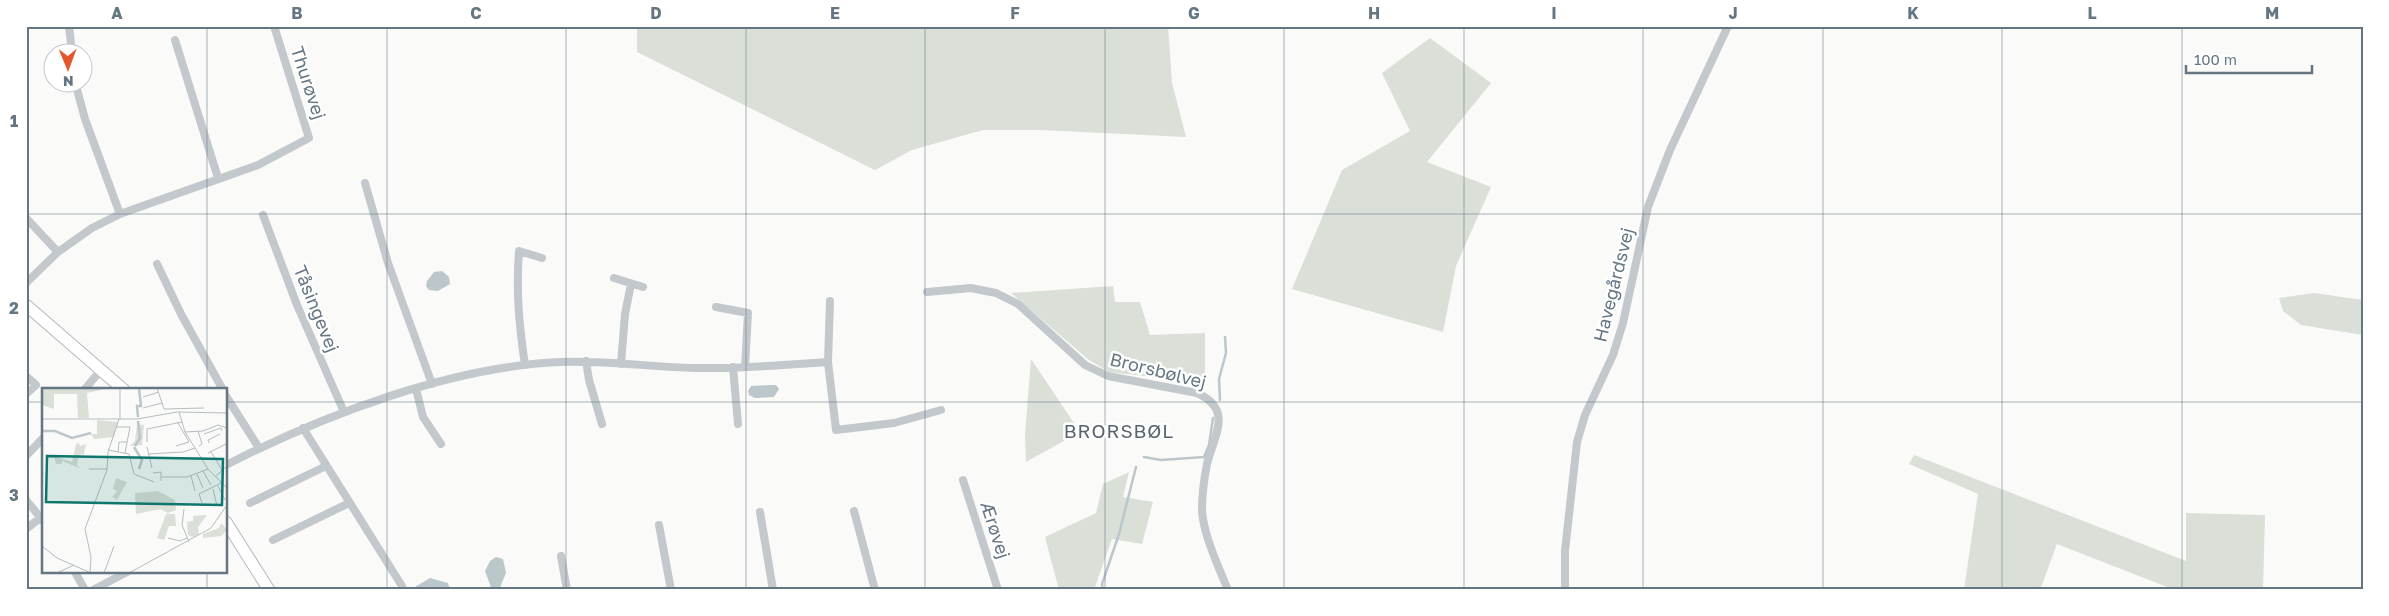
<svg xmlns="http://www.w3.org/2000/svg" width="2389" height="616" font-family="'Golos Text',sans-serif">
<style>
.green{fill:#dadfd7}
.water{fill:#bbc7cb}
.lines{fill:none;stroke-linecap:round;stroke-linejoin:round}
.stream{stroke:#bbc7cb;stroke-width:2.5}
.secondary-casing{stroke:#b3babf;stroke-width:13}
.street{stroke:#c3c8cc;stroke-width:8}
.secondary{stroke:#fff;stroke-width:11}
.grid{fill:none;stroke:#657683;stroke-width:1;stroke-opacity:0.55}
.labels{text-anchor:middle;stroke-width:5;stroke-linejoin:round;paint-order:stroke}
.street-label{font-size:18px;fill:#657683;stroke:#fff}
.neighbourhood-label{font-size:19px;letter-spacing:1px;fill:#57646e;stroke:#fff}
.inset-river{fill:none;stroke:#bbc7cb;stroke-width:2.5}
.inset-road{fill:none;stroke:#b5bdc2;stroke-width:1}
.view{fill:#0f766e;fill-opacity:0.15;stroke:#0f766e;stroke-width:2.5}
.inset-edge{fill:none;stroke:#657683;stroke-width:2.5}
.neatline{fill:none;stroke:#657683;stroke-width:2}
.grid-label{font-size:16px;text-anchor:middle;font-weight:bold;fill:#657683}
</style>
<rect width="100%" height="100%" fill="#fafaf8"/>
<path class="green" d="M637 26H1168L1172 83 1186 137 1040 130H983L912 150 875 170 637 52Z
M1430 38 1491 83 1427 162 1491 187 1456 266 1443 332 1292 289 1342 170 1410 131 1382 73Z
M1113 286 1115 302H1140L1150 335 1205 333V383L1109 372 1089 360 1011 293Z
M2314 293 2363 300V335L2301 325 2283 311 2279 298Z
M1031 359 1080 432 1026 462 1025 435Z
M1914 455 2186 561V513L2265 515 2263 590H2175L2057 544 2040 590H1964L1978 494 1909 464Z
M1129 472 1123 497 1153 502 1142 544 1112 539 1095 587V590H1059L1045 537 1096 513 1103 484Z"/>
<path class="water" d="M442 271 449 277 450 284 438 291 429 290 426 286 427 281 434 272Z
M771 385H776L779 389 774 397 755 398 749 395 748 391 751 386Z
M496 557 503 559 506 573 499 590H492L485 571 490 561Z
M430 578 448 583 450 590H410Z"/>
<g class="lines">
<path class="stream" d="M1220 400 1219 379 1226 353 1225 337
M1144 457 1161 460 1204 457 1209 445 1213 418
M1103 590 1102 584 1119 534 1136 467"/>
<defs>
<path id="secondary" d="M26 305 124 390
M226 522 269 590"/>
</defs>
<use href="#secondary" class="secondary-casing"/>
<path class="street" d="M69 26 72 52
M175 40 218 178
M75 82 85 119 120 214
M365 183 388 263 432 384
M263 215 297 305 344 412
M26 218 58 252
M157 264 181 314 223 390
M614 278 643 287
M26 283 58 252 92 228 120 214 258 165 309 138 274 26
M927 292 971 288 996 293 1018 304 1085 365 1108 376 1197 393C1234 410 1214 435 1207 464 1204 479 1202 495 1202 510 1203 534 1219 568 1228 590
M830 301 828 362 836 430 894 423 941 410
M716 307 748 313 745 367
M586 361 589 380 602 424
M621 364 625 314 631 284
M525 365C519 325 516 291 519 251L542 258
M733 367 738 424
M26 376 36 385 26 394
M416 389 423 417 441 444
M84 390 101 370
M226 396 259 448
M303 428 402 586
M26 456 44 437
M226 465C324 415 449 367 560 362 605 360 650 367 695 368 740 369 784 365 828 362
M963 480 998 590
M26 500 44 522
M250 503 326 466
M854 511 875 590
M760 512 773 590
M659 525 671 590
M26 529 44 515
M273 540 349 503
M561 556 567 590
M75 572 85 590
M93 590 127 572
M1565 590V551L1577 442 1585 415 1613 355 1623 323 1648 207 1670 150 1728 26"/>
<use href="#secondary" class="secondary"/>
</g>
<path class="grid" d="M207 26V390M387 26V590M566 26V590M746 26V590M925 26V590M1105 26V590M1284 26V590M1464 26V590M1643 26V590M1823 26V590M2002 26V590M2182 26V590M26 214H2363M26 402H44M226 402H2363M207 572V590"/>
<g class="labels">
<g class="street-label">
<text transform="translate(308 83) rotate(72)" y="6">Thurøvej</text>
<text transform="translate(1614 285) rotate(-76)" y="6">Havegårdsvej</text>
<text transform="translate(316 309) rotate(68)" y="6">Tåsingevej</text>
<text transform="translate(1158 371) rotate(14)" y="6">Brorsbølvej</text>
<text transform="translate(995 530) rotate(72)" y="6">Ærøvej</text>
</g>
<g class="neighbourhood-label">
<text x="1119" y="438">BRORSBØL</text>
</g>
</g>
<g transform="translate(42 388)">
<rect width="185" height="185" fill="#fafaf8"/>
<path d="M0 0H68L45 5 47 30H36L35 6H12V21L0 17ZM55 32 76 34 72 49 52 51 49 46H55ZM95 36 102 37 100 57 88 58 93 53ZM37 55 38 58 44 56 41 70 40 65 36 71 35 78 40 81 20 73V76H14L12 68 30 74 34 56ZM74 90 85 94 75 112 70 109 75 103 71 101ZM116 103 133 112 134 122 126 125 118 121 94 126 93 105ZM124 126H133L134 138H127L122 152 115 150ZM165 127 156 139 157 146 151 149 146 147 145 134 151 133V128ZM179 135 185 142 179 148 161 150V146L177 140Z" fill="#dadfd7"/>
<path class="inset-river" d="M96 29 95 18H99L97 0M0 43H13L30 50 49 45M93 58 98 50 96 33M92 59 100 72 97 81"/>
<path class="inset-road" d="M115 0 122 21M101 9 117 4M101 20 120 15M122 21 162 20M137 24 143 44 166 81 185 100M0 31H95L135 24 185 25M78 31V0M75 39H88L83 65M156 43 160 56 157 58M143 44 161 43 176 37 185 40M162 46 179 40 180 43M105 54V41L140 34M167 55 166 52 178 46M134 58 147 54 136 35M105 59 110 80M66 62 87 66 92 86 112 94M76 64 77 54H85M169 64 180 82M166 65 184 56M106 66 141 64 153 60M47 81H65M161 83 169 97M111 85 119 84V93M155 86 161 100M149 88 153 103M120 89H145L166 81M173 89 185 78M176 98 183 112M171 101 175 118M160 115 157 106 179 95M142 121 140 137 147 154M126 150 138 153 145 150M0 158 15 170 49 185M15 185 32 177M48 185 49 169 43 141 65 82 66 64 77 31M62 185 72 158M87 185 169 140 185 117"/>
<path class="view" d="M5 68 181 71 180 117 4 114Z"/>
<rect width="185" height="185" class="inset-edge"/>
</g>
<rect width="2389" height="616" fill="none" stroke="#ffffff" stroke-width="55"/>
<g transform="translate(68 68) rotate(179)"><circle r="24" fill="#ffffff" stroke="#c1c8cd"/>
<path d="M0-4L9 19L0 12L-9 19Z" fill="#e4572e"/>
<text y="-8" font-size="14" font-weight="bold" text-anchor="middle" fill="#657683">N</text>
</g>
<path d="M2186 65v8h126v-8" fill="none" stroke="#657683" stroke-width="2.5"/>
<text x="2194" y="65" font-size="15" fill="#657683" stroke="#ffffff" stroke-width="4" paint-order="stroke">100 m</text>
<rect x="28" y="28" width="2334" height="560" class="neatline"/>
<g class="grid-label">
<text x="117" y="19">A</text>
<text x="297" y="19">B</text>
<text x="476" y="19">C</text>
<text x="656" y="19">D</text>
<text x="835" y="19">E</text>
<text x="1015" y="19">F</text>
<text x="1194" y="19">G</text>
<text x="1374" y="19">H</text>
<text x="1554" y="19">I</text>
<text x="1733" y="19">J</text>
<text x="1913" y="19">K</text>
<text x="2092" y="19">L</text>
<text x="2272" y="19">M</text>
<text x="14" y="127">1</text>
<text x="14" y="314">2</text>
<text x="14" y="501">3</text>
</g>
</svg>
